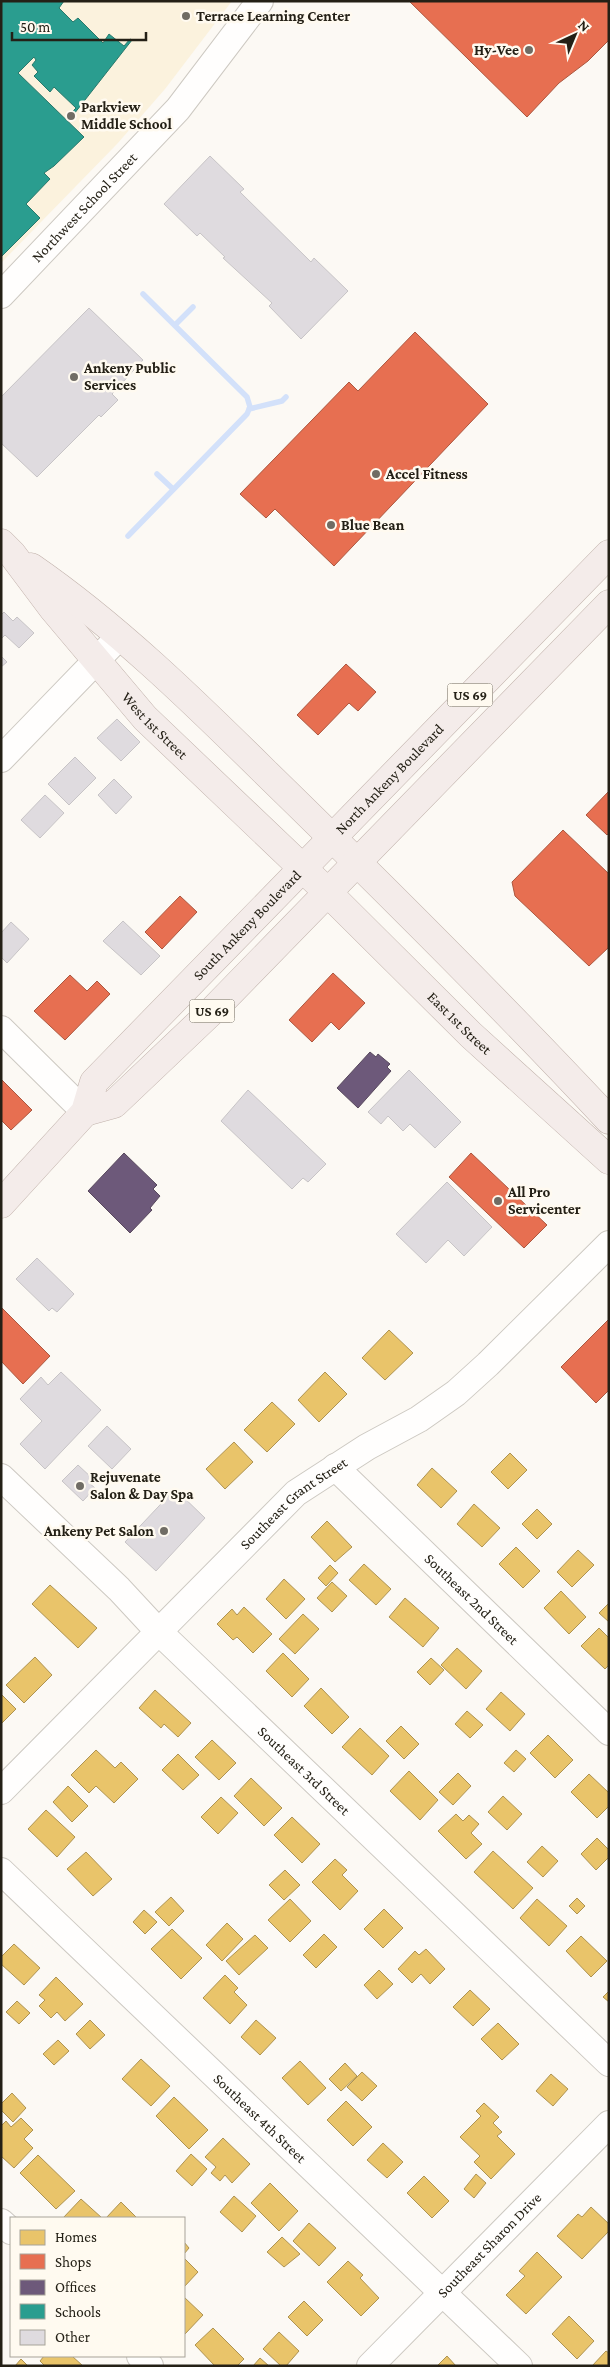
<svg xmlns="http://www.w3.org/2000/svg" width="610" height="2367" font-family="'Crimson Pro',serif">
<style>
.built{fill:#fbf2dd}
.homes{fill:#e9c46a;stroke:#ae9351}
.shops{fill:#e76f51;stroke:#ac573f}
.offices{fill:#6d597a;stroke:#57485c}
.schools{fill:#2a9d8f;stroke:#28786b}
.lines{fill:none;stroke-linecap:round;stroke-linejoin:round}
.stream{stroke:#d3e1fa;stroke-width:5.5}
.building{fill:#dfdbdf;stroke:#c7c4c6}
.minor-casing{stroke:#cdc9c2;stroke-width:28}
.major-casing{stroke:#c1b2ab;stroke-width:29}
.minor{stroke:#fffefd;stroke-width:26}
.major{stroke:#f4ecea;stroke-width:28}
.poi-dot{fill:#706c64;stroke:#fffaf0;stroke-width:2}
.labels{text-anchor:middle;stroke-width:5;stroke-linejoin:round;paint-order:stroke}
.shield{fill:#fffaf0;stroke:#666157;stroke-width:1}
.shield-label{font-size:14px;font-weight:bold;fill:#242016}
.poi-label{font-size:15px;font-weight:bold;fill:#242016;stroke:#fffaf0;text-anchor:start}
.street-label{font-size:15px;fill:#242016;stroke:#fffaf0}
</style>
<rect width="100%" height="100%" fill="#fcf9f4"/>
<path class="built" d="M1 1H232L165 89 117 144 1 263Z"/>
<path class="homes" d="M389 1330 413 1353 385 1380 362 1358Z
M325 1372 347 1394 319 1422 298 1400Z
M272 1402 295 1424 267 1452 244 1430Z
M234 1442 253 1462 225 1489 206 1469Z
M510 1453 527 1470 508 1489 491 1472Z
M432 1468 457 1491 441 1508 417 1485Z
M474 1504 500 1528 482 1547 457 1524Z
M537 1509 552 1524 537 1539 522 1524Z
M327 1521 352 1547 335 1562 311 1537Z
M516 1547 540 1571 523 1588 499 1564Z
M578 1550 594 1565 572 1587 557 1572Z
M364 1564 391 1589 376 1605 349 1580Z
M330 1565 338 1573 326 1586 318 1578Z
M284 1579 305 1599 286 1619 266 1599Z
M332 1582 347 1596 332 1612 317 1598Z
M50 1585 97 1628 78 1648 32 1604Z
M561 1591 586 1617 569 1634 544 1608Z
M405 1598 439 1628 423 1647 389 1617Z
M609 1603V1622L599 1613Z
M244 1607 272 1634 253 1653 237 1637 233 1640 217 1624 232 1609 237 1615Z
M303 1614 319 1629 295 1654 279 1639Z
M599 1628 609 1638V1665L605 1669 581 1646Z
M457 1648 482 1671 466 1689 441 1665Z
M283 1653 309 1679 292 1697 266 1671Z
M35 1657 52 1675 24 1703 6 1685Z
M431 1658 444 1670 430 1685 417 1672Z
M321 1688 349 1717 332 1734 304 1706Z
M155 1690 191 1723 178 1737 164 1724 161 1728 139 1708Z
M501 1692 525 1714 510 1731 486 1709Z
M1 1694 16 1709 1 1724Z
M467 1711 483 1725 470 1738 455 1724Z
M401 1726 419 1744 404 1759 386 1741Z
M360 1728 389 1756 372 1775 342 1747Z
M548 1735 573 1760 555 1778 530 1753Z
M212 1740 236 1763 219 1780 195 1757Z
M96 1750 115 1768 121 1762 138 1779 114 1803 96 1786 89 1793 71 1775Z
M516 1750 526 1759 514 1772 504 1763Z
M178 1754 199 1775 183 1790 162 1770Z
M409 1771 438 1800 420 1820 390 1791Z
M458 1773 471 1786 453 1805 439 1792Z
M589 1774 609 1793V1806L597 1818 571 1792Z
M251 1778 282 1808 264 1826 234 1796Z
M68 1786 88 1806 72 1822 53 1802Z
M503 1796 522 1814 507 1830 488 1812Z
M221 1797 238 1813 218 1834 201 1817Z
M46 1810 75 1837 57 1857 28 1829Z
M456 1814 463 1821 469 1815 479 1824 471 1833 482 1844 466 1859 438 1831Z
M292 1817 320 1844 302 1863 274 1835Z
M597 1838 609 1850V1857L596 1870 581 1854Z
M542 1846 558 1861 543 1877 527 1862Z
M493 1851 533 1888 513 1909 474 1872Z
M86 1852 112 1879 93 1896 67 1869Z
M335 1859 347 1870 342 1875 358 1891 340 1910 312 1882Z
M285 1870 300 1885 284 1900 269 1885Z
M171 1897 184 1911 169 1926 155 1912Z
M577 1898 585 1906 577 1914 569 1906Z
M290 1899 311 1921 290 1942 268 1920Z
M537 1899 567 1926 549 1946 520 1918Z
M384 1909 403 1928 383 1948 364 1929Z
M144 1910 157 1922 145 1934 133 1922Z
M227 1923 243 1939 222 1961 206 1945Z
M172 1929 202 1958 181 1979 151 1949Z
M324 1934 337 1947 316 1968 303 1955Z
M255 1935 268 1948 239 1975 226 1961Z
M581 1936 607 1961 591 1977 566 1951Z
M14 1944 40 1968 24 1985 1 1964V1957Z
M426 1949 445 1969 430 1984 421 1974 412 1983 398 1969 415 1951 419 1955Z
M379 1970 393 1984 377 1999 364 1985Z
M225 1975 238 1988 234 1992 247 2005 230 2024 203 1998Z
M56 1977 83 2004 65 2021 57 2012 51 2018 39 2006 45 2000 39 1995Z
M470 1990 490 2009 473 2026 453 2007Z
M609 1991V2002L603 1997Z
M17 2001 30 2013 19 2024 6 2012Z
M90 2020 105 2035 90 2049 76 2034Z
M256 2020 276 2038 260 2055 241 2037Z
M498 2023 519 2044 502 2060 481 2039Z
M58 2040 69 2051 54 2065 43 2054Z
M141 2059 170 2086 151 2106 122 2079Z
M300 2061 326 2088 308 2105 282 2078Z
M345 2063 357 2076 341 2091 329 2079Z
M362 2072 377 2086 362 2101 347 2087Z
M551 2074 568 2089 553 2106 536 2091Z
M12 2093 26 2108 13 2122 1 2110V2104Z
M174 2097 208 2130 189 2149 156 2116Z
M346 2101 372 2127 353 2146 327 2120Z
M484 2103 499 2117 493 2123 502 2132 497 2136 515 2154 491 2179 474 2162 480 2156 460 2137 481 2116 476 2111Z
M21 2118 33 2130 24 2139 33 2148 14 2168 1 2156V2126L6 2121 11 2127Z
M223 2138 250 2164 232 2183 225 2175 220 2181 211 2173 216 2167 205 2157Z
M383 2143 403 2162 387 2178 367 2160Z
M191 2154 207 2169 192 2186 176 2171Z
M38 2155 75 2191 56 2209 20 2173Z
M476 2174 486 2183 474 2198 464 2189Z
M424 2176 449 2201 432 2218 407 2193Z
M270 2183 298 2211 279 2231 251 2203Z
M234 2196 256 2216 242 2232 220 2212Z
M81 2199 102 2218H63Z
M121 2202 137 2218H106Z
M591 2207 609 2224V2231L582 2259 557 2236 578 2214 582 2217Z
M309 2223 336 2248 319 2266 293 2241Z
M282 2237 300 2254 284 2267 267 2252Z
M184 2242 189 2248 184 2254Z
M537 2252 562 2277 526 2314 506 2295 525 2276 519 2271Z
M184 2258 198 2272 184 2287Z
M348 2261 363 2275 360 2278 379 2298 361 2316 327 2282Z
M184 2297 203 2315 185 2334 184 2333Z
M304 2301 323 2320 307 2336 288 2317Z
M569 2316 594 2341 577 2359 552 2334Z
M213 2328 244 2359 237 2366H215L195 2345Z
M279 2332 299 2351 286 2366H281L263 2349Z
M606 2351 609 2353V2366H592Z
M44 2356H72L83 2366H45L40 2361Z
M447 2356 456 2366H437Z
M260 2358 269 2366H253Z
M21 2359 28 2366H15Z"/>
<path class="shops" d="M409 1H609V40L588 61 559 83 527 117Z
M415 332 488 404 334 566 275 509 266 518 240 494 349 382 358 391Z
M346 664 376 692 358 711 349 703 318 735 297 715Z
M609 791V833L607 835 586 815Z
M563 830 609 874V947L589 966 515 896 512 882Z
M180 896 197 912 162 949 145 932Z
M333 973 365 1003 339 1030 331 1022 312 1042 289 1020Z
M70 975 87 991 97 981 110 994 65 1040 34 1011Z
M1 1079 32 1110 11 1130 1 1120Z
M471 1153 547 1225 524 1248 449 1177Z
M2 1308 50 1356 23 1384 1 1361Z
M609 1319V1390L596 1403 561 1367Z"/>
<path class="offices" d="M370 1052 376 1057 378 1054 390 1064 387 1067 391 1071 358 1108 337 1088Z
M124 1153 157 1185 153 1189 160 1196 150 1208 152 1210 130 1233 88 1191Z"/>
<path class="schools" d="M1 1H64L59 8 73 22 78 18 103 43 109 34 124 46 130 39 132 40 74 114 72 112 76 108 54 87 50 92 34 76 38 72 32 65 36 60 34 57 18 73 84 137 54 166 44 173 50 179 26 204 40 218 1 257Z"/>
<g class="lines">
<path class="stream" d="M175 325 193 307
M249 409 282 401 286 397
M157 474 173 489
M128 536 247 414 250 407 247 397 143 294"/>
</g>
<path class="building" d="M210 156 244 189 240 192 311 262 314 258 348 291 301 339 269 306 272 303 223 258 225 257 200 233 197 236 164 204Z
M89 308 143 360 112 394 118 400 101 417 99 415 37 477 1 443V397Z
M4 612 13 621 17 617 34 633 19 648 5 635 1 639V615Z
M1 656 7 662 1 667Z
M117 719 140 742 121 761 97 738Z
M75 757 96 778 69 805 48 784Z
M114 779 132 797 116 814 98 795Z
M45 795 64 813 40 838 21 820Z
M123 921 160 956 141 975 103 941Z
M11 922 29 939 7 963 1 957V933Z
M409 1070 461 1122 435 1148 410 1124 403 1131 388 1116 381 1124 368 1112Z
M248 1090 326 1164 308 1182 303 1178 292 1189 221 1121Z
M447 1182 492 1227 464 1256 448 1240 426 1263 396 1234Z
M37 1258 74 1294 57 1312 52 1308 49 1311 16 1279Z
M61 1372 101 1410 45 1469 20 1444 42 1421 20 1399 41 1377 48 1385Z
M107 1426 131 1449 112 1469 88 1446Z
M78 1465 93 1479 89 1483 95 1488 83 1501 62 1481Z
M175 1489 205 1518 156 1571 125 1542Z"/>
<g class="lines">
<defs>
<g id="minor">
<path id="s1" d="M1 295 178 109 260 1"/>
<path d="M1 759 119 637"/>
<path d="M1 1029 85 1112"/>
<path id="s2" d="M335 1467 609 1732"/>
<path id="s3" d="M1 1477 119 1589 158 1631 609 2063"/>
<path id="s4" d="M1 1791 296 1493 367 1447 419 1419 456 1393 488 1364 609 1244"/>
<path id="s5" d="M1 1871 519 2366"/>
<path d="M1 2222 11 2231"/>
<path d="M140 2356 150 2366"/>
<path id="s6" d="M370 2366 609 2124"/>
</g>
<g id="major">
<path id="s7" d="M1 543 12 554 54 610 145 718 316 881 471 1035 609 1160"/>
<path d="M31 567C115 625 191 699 264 771 381 885 497 1000 609 1120"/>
<path d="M85 1112 114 1104 212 1011 609 604"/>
<path id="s8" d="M1 1204 85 1112 94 1082 609 554"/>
</g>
</defs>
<use href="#minor" class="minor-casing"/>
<use href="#major" class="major-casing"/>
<use href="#minor" class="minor"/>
<use href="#major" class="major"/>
</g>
<g class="poi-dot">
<circle cx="186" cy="16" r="5"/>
<circle cx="529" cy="50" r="5"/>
<circle cx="71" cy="116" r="5"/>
<circle cx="74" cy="377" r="5"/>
<circle cx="376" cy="474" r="5"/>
<circle cx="331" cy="525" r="5"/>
<circle cx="498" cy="1201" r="5"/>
<circle cx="80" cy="1486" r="5"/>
<circle cx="164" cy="1531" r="5"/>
</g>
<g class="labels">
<g class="shield">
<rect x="447.5" y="683.5" width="45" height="23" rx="4"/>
<rect x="189.5" y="999.5" width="45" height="23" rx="4"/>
</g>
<g class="shield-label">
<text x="470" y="700">US 69</text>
<text x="212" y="1016">US 69</text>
</g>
<g class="poi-label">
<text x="196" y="21">Terrace Learning Center</text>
<text x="519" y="55" text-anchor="end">Hy-Vee</text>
<text x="81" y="112">Parkview<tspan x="81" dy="17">Middle School</tspan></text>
<text x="84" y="373">Ankeny Public<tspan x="84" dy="17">Services</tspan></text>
<text x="386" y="479">Accel Fitness</text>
<text x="341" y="530">Blue Bean</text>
<text x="508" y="1197">All Pro<tspan x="508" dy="17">Servicenter</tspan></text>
<text x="90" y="1482">Rejuvenate<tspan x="90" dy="17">Salon &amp; Day Spa</tspan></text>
<text x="154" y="1536" text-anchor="end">Ankeny Pet Salon</text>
</g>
<g class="street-label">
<text dy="5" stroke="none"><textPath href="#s1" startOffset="121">Northwest School Street</textPath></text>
<text dy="5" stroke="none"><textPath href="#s7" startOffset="239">West 1st Street</textPath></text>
<text dy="5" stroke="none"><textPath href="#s8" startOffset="579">North Ankeny Boulevard</textPath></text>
<text dy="5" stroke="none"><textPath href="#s8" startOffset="375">South Ankeny Boulevard</textPath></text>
<text dy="5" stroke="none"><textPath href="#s7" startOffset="665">East 1st Street</textPath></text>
<text dy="5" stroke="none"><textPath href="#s4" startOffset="411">Southeast Grant Street</textPath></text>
<text dy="5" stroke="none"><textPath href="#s2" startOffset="190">Southeast 2nd Street</textPath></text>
<text dy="5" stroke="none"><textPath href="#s3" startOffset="422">Southeast 3rd Street</textPath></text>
<text dy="5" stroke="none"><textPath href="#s5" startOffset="358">Southeast 4th Street</textPath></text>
<text dy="5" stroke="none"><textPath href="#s6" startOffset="170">Southeast Sharon Drive</textPath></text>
</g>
</g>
<rect width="610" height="2367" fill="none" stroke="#242016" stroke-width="5"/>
<rect x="10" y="2217" width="175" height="140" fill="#fffaf0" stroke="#a7a399"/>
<rect x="20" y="2230" width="25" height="15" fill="#e9c46a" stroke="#a7a399"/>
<text x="55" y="2242" font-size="15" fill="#242016">Homes</text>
<rect x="20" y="2254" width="25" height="15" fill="#e76f51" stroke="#a7a399"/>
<text x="55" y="2267" font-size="15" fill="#242016">Shops</text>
<rect x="20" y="2280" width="25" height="15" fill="#6d597a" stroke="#a7a399"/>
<text x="55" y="2292" font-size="15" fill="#242016">Offices</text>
<rect x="20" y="2304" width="25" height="15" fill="#2a9d8f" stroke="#a7a399"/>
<text x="55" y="2317" font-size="15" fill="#242016">Schools</text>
<rect x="20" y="2330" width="25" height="15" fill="#dfdbdf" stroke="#a7a399"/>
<text x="55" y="2342" font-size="15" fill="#242016">Other</text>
<g transform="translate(575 35) rotate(44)" stroke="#fffaf0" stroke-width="4" paint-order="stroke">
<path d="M0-4L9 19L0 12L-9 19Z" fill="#242016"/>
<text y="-8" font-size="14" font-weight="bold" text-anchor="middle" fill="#242016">N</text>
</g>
<path d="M12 32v8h134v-8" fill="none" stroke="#242016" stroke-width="2.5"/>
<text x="20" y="32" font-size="15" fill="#242016" stroke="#fffaf0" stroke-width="4" paint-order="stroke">50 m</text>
</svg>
